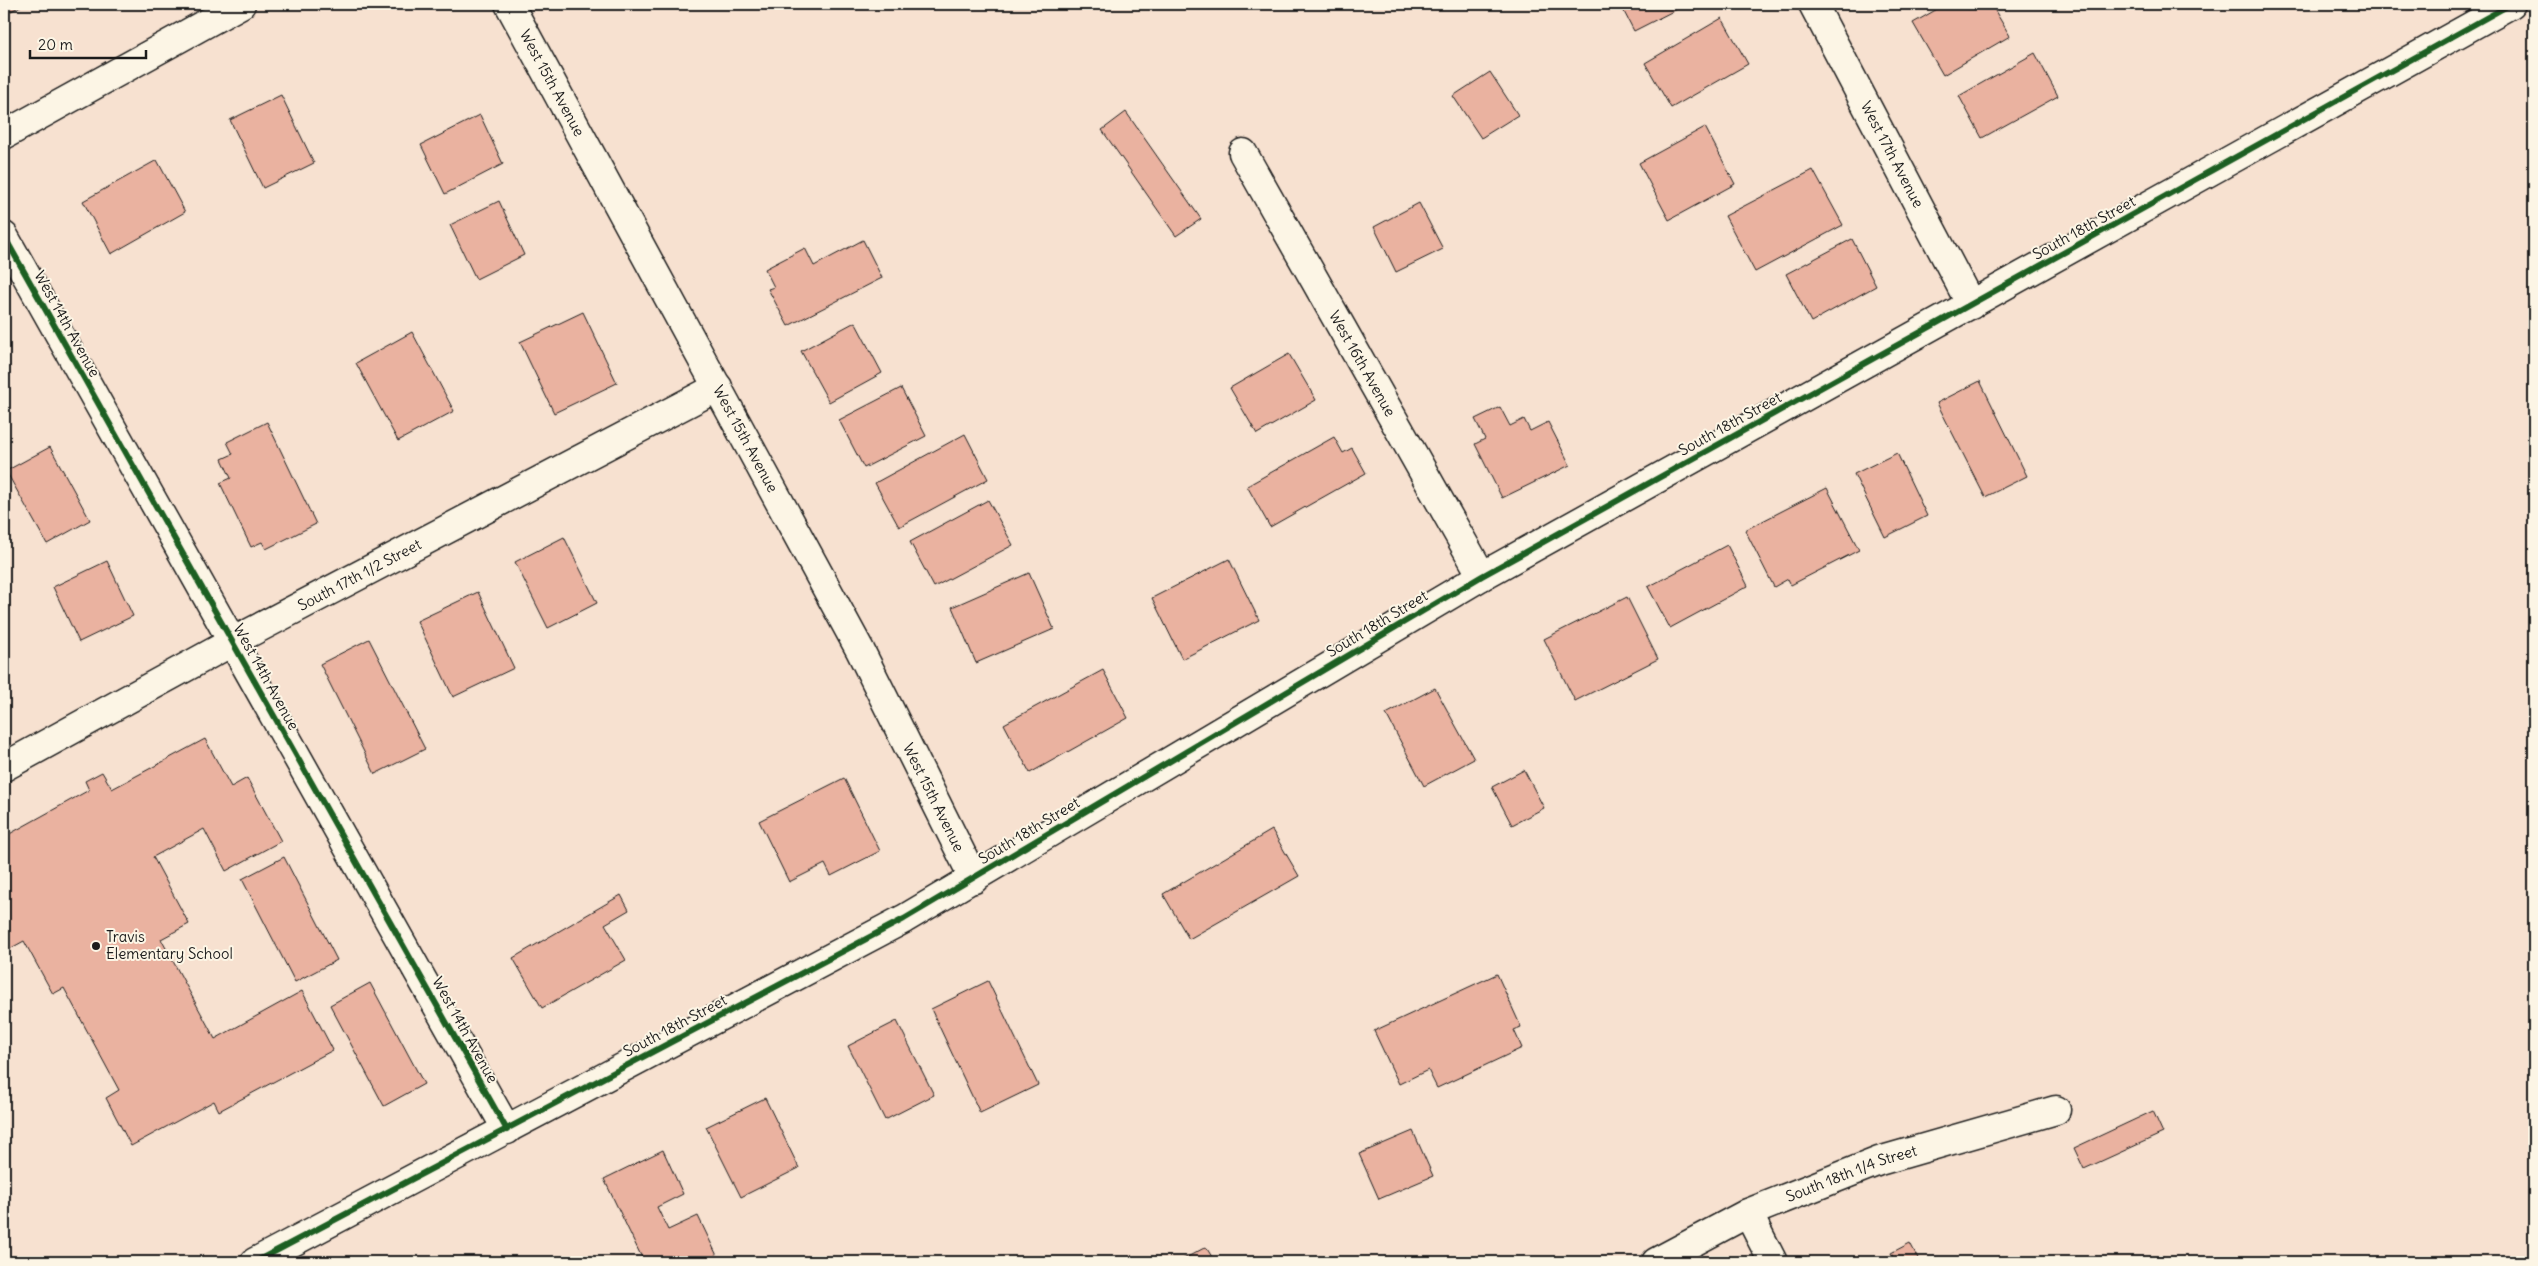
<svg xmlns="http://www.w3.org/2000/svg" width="2538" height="1266" font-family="Delius,sans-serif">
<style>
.building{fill:#eab2a0;stroke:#1c1c1c}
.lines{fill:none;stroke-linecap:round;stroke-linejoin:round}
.minor-casing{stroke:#1c1c1c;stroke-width:31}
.minor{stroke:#fcf5e5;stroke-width:28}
.cycleway-casing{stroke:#fcf5e5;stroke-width:9}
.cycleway{stroke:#1b5e20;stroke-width:6}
.poi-dot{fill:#1c1c1c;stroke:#fcf5e5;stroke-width:2}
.labels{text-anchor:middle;stroke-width:4;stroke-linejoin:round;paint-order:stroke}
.street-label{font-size:15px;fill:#1c1c1c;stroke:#fcf5e5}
.poi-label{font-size:15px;fill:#1c1c1c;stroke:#fcf5e5;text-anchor:start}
</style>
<rect width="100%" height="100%" fill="#f7e1d0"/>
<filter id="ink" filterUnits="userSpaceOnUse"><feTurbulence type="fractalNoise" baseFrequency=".02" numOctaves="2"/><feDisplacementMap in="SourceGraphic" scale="10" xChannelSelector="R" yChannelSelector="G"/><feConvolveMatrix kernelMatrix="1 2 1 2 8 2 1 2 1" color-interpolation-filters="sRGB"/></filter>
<g filter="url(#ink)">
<path class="building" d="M4 4H24L4 15Z
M1620 4H1687L1634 31Z
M1946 4H1965L1968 9 1978 4H1991L2010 36 1943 75 1913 23Z
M1722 18 1748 64 1671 108 1645 63Z
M2035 53 2058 96 1982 138 1959 96Z
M1490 72 1518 115 1481 138 1453 96Z
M281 95 314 163 263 188 230 120Z
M1126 112 1201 219 1176 236 1102 130Z
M480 115 503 164 445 194 421 145Z
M1705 127 1735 184 1669 220 1639 163Z
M157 160 185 212 111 254 83 201Z
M1813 170 1843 225 1755 272 1725 216Z
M499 201 524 255 476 279 450 225Z
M1419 203 1443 249 1396 272 1374 227Z
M1852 239 1876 286 1811 322 1786 274Z
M863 240 882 278 788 326 768 289 774 287 765 269 805 248 814 266Z
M583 312 617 383 554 413 520 342Z
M855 322 882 373 829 402 801 351Z
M412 332 454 411 398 441 356 363Z
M1289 354 1316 400 1257 434 1230 388Z
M1980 381 2027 476 1985 497 1937 403Z
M901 388 926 436 864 468 839 420Z
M1500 407 1510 426 1524 419 1530 431 1548 422 1570 465 1502 498 1475 444 1485 439 1475 419Z
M267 422 316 524 266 549 262 542 251 547 220 483 231 478 222 459 233 454 227 442Z
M965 434 988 479 899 527 875 483Z
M1334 437 1343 453 1352 448 1366 473 1270 527 1247 486Z
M50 447 90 520 47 544 6 471Z
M1897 453 1927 516 1885 537 1854 474Z
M1827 488 1859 550 1791 585 1788 579 1774 587 1745 530Z
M988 500 1013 545 934 587 910 542Z
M564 537 597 603 548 628 515 562Z
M1727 545 1748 586 1670 628 1648 587Z
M1229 559 1259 620 1182 659 1152 598Z
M107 561 133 616 79 642 53 587Z
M1029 573 1054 629 976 663 952 607Z
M478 592 514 668 453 697 417 621Z
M1627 597 1658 659 1575 701 1544 639Z
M369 639 425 749 375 774 320 664Z
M1103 670 1128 718 1030 773 1004 724Z
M1435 688 1474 759 1424 786 1386 714Z
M205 739 231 787 247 778 281 841 226 871 204 829 153 857 189 924 161 939 215 1039 302 991 333 1050 219 1111 214 1101 131 1146 106 1098 119 1090 64 988 53 994 24 941 4 952V837L89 790 85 781 102 772 112 789Z
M1524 770 1544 808 1512 825 1492 787Z
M844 778 880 851 831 876 825 864 789 882 759 821Z
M1272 830 1299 876 1189 939 1163 894Z
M284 857 337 960 295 982 242 879Z
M621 895 629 910 605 924 626 960 542 1008 513 958Z
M1497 974 1521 1027 1514 1030 1522 1048 1437 1088 1428 1070 1399 1084 1374 1031Z
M988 981 1038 1085 980 1113 931 1009Z
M370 983 424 1084 384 1106 330 1005Z
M897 1021 934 1095 885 1120 848 1046Z
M765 1098 799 1168 741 1197 706 1127Z
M2153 1111 2163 1133 2084 1169 2074 1148Z
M1413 1131 1433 1176 1379 1199 1359 1154Z
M663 1150 683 1194 657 1207 668 1230 698 1216 720 1262H644L604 1179Z
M1910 1243 1920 1262H1895L1891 1253Z
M1206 1247 1215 1262H1178Z"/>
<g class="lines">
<defs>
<g id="minor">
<path id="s1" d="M509 4 860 650 974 879"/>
<path id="s2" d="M1813 4 1971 305"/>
<path d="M4 135 241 4"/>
<path id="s3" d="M1243 153 1482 576"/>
<path d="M4 236 507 1130"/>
<path id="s4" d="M4 767 232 642 718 387"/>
<path d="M1748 1213 1773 1262"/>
<path d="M255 1262 904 919 1482 576 2511 4"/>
<path id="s5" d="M1656 1262 1748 1213 1879 1161 2056 1110"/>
</g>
</defs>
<use href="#minor" class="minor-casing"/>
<use href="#minor" class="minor"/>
<defs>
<path id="cycleway" d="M4 236 507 1130
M255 1262 904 919 1482 576 2511 4"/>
</defs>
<use href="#cycleway" class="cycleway-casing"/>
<use href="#cycleway" class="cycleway"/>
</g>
</g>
<circle class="poi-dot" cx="96" cy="946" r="5"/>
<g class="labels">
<g class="street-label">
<text dy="5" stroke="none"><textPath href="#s1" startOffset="90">West 15th Avenue</textPath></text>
<text dy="5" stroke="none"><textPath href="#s2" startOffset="170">West 17th Avenue</textPath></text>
<text transform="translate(2084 228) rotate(-29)" y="5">South 18th Street</text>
<text transform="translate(67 324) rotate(61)" y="5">West 14th Avenue</text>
<text dy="5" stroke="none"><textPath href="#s3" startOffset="242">West 16th Avenue</textPath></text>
<text transform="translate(1730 424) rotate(-29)" y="5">South 18th Street</text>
<text dy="5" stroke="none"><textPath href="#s1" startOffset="495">West 15th Avenue</textPath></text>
<text dy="5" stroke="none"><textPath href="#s4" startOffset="404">South 17th 1/2 Street</textPath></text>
<text transform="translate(1377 624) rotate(-31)" y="5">South 18th Street</text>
<text transform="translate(266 677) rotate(61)" y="5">West 14th Avenue</text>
<text dy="5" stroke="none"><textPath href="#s1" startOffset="900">West 15th Avenue</textPath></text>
<text transform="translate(1029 831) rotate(-31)" y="5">South 18th Street</text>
<text transform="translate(675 1026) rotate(-28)" y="5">South 18th Street</text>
<text transform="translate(465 1030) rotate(61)" y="5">West 14th Avenue</text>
<text dy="5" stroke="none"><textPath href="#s5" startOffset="215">South 18th 1/4 Street</textPath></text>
</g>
<g class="poi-label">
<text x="106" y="942">Travis<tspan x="106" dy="17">Elementary School</tspan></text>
</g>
</g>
<rect width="2538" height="1266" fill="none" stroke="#fcf5e5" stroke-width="20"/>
<rect x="10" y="10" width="2518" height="1246" fill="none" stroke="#1c1c1c" stroke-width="2" filter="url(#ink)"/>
<path d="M30 50v8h116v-8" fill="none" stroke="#1c1c1c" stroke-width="2.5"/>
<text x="38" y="50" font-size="15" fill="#1c1c1c" stroke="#fcf5e5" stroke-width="4" paint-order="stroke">20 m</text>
</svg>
